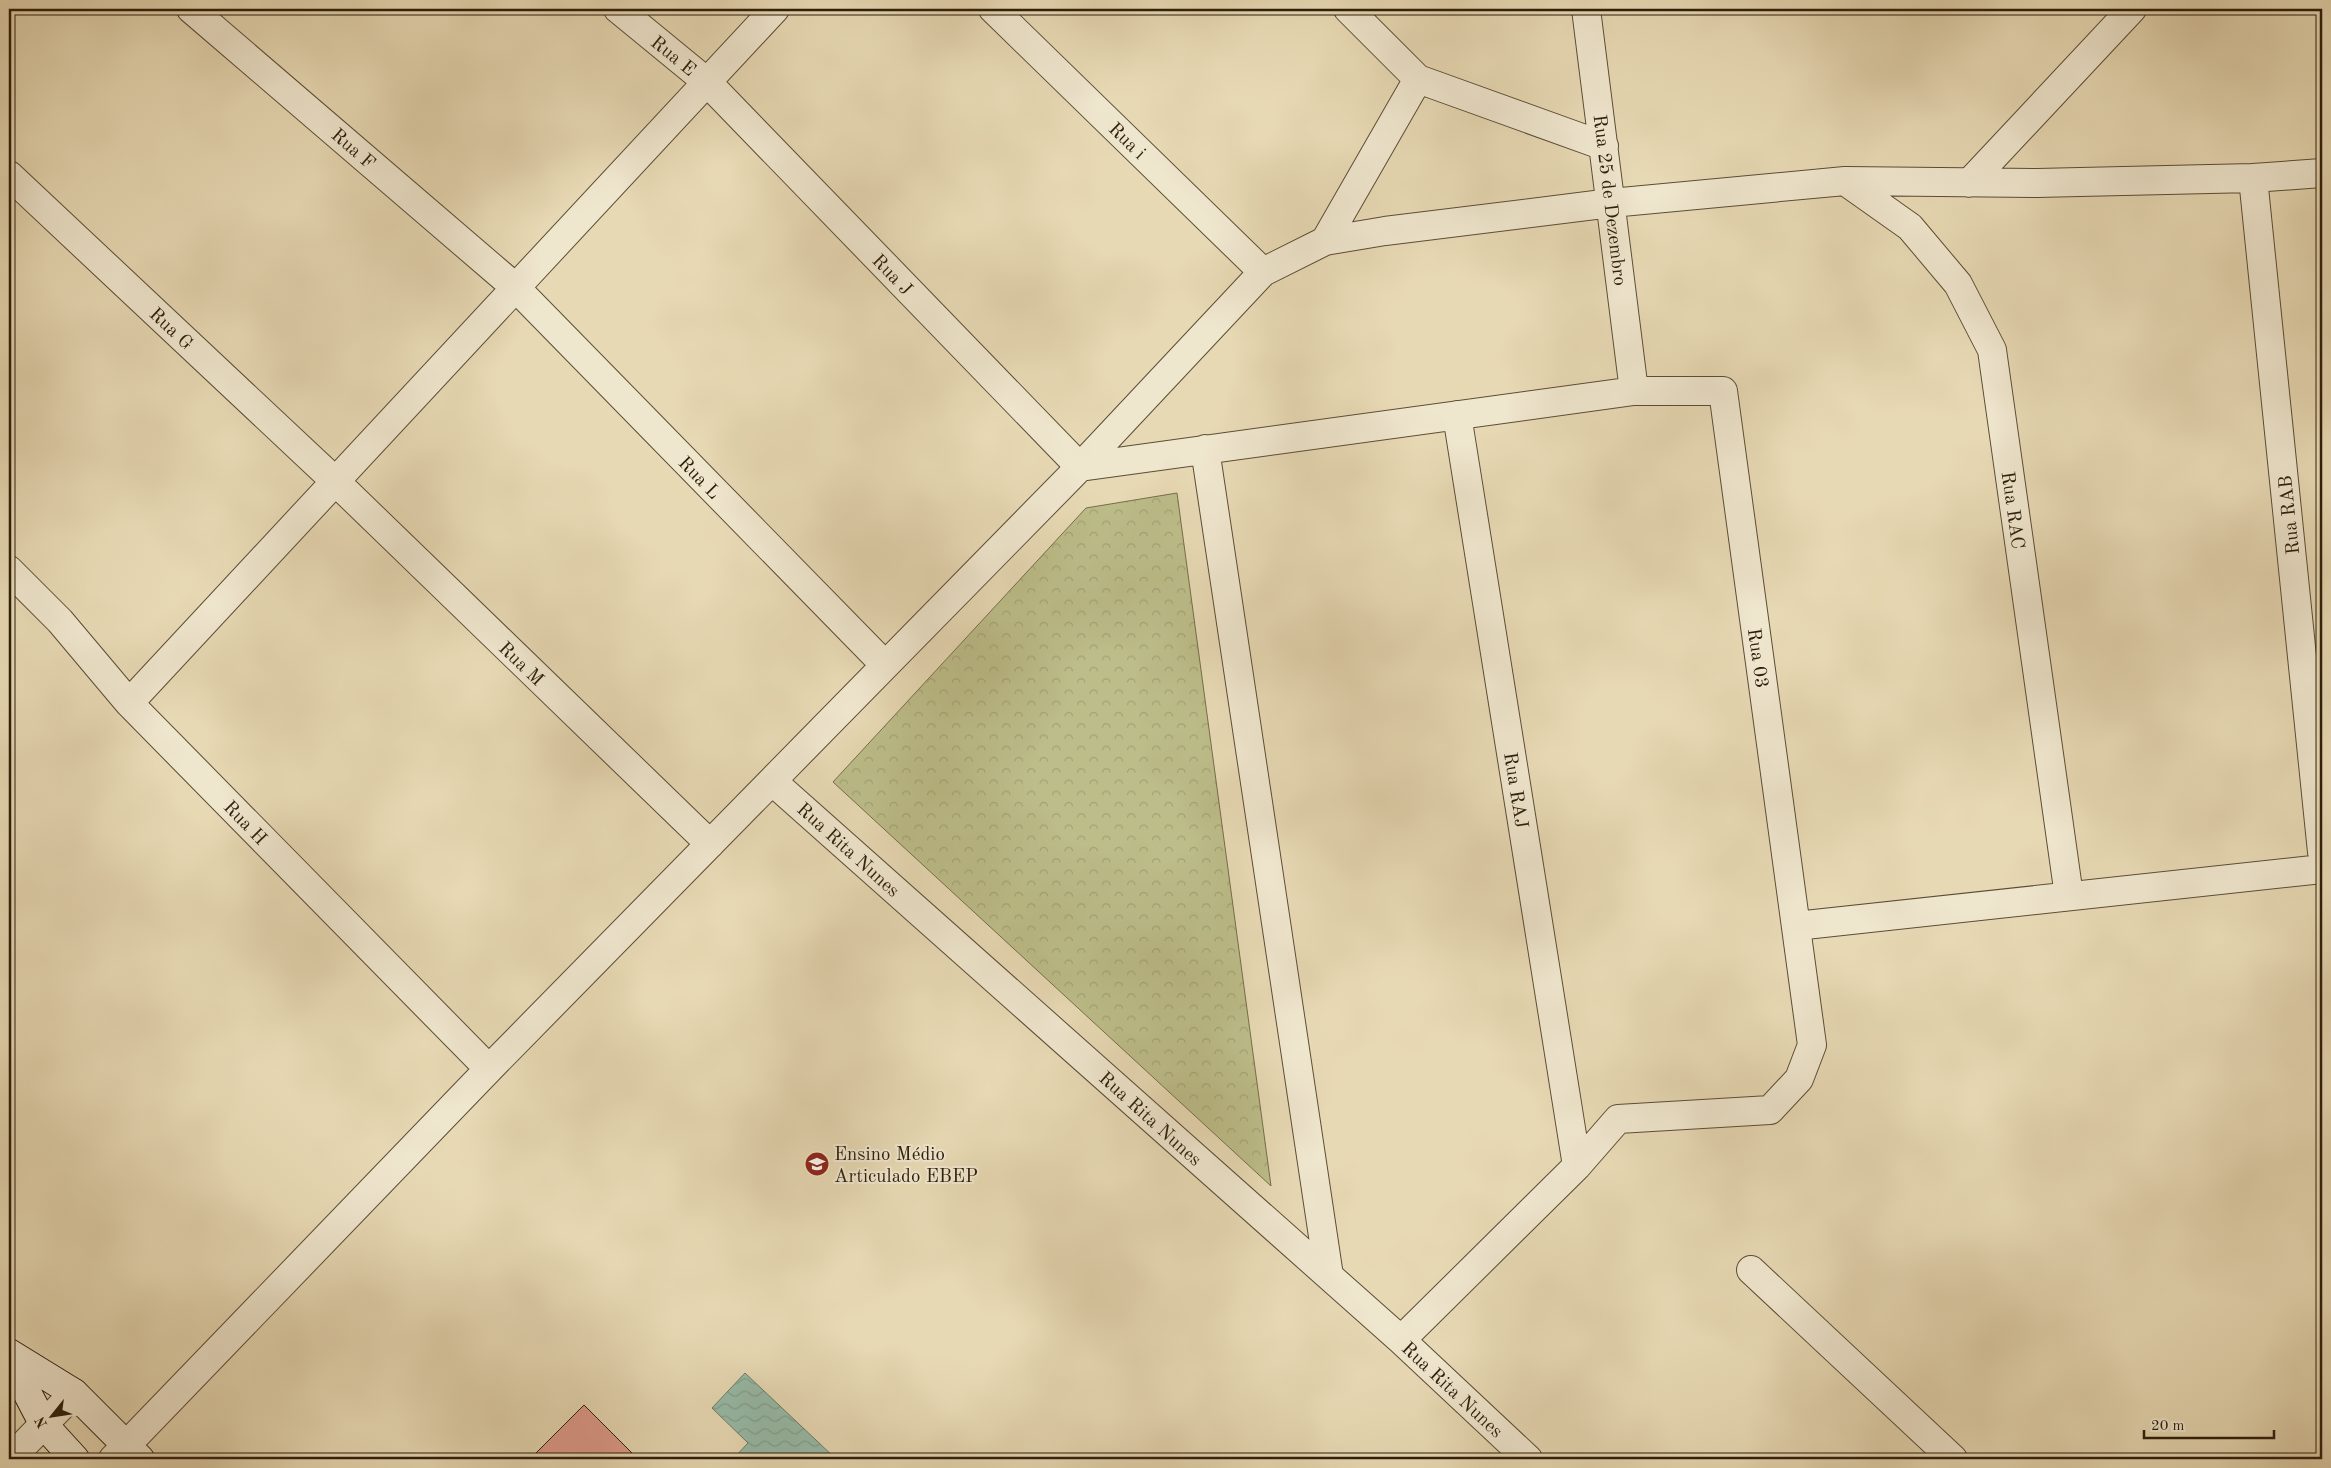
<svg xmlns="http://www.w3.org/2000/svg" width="2331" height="1468" font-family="'Old Standard TT',serif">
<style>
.park{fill:url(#park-crowns);stroke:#746e4a}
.water{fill:url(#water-waves);stroke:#6c7c69}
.building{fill:#de9a8b;stroke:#2c1e0b}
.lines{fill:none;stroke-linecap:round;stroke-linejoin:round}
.street-casing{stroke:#5b4d35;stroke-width:30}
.secondary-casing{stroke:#2c1e0b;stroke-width:30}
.street{stroke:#efe6ce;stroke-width:28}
.secondary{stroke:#efe6ce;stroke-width:28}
.labels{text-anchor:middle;stroke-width:4;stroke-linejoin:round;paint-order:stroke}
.street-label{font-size:19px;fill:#2c1e0b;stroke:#efe6ce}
.poi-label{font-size:19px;fill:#2c1e0b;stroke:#efe6ce;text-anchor:start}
</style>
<defs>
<pattern id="park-crowns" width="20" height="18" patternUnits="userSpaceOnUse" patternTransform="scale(1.25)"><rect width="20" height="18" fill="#bcbd89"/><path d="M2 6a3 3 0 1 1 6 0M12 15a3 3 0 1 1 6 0" fill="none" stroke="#a2a275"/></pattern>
<pattern id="water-waves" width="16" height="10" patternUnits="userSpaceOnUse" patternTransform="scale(1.25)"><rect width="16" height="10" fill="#97bba8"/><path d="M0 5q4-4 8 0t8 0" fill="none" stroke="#82a08f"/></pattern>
</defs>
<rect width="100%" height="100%" fill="#e7d9b4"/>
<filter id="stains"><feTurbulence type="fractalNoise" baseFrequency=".004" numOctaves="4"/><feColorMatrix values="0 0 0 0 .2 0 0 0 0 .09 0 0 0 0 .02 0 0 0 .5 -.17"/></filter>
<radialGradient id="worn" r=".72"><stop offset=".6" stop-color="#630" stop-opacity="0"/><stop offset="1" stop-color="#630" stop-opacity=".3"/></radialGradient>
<path class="park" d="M1177 493 1271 1186 833 782 1086 508Z"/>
<path class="water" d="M745 1373 836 1459H733L748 1443 712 1408Z"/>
<path class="building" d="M584 1405 638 1459H530Z"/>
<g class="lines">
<defs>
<path id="street" d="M191 9 516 288 885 665
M618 9 707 82 1080 467
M993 9 1263 272
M1348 9 1418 79 1604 146
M1586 9 1634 391
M9 175 335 481 710 844
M2253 178 2322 852
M1845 181 1910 227 1958 284 1992 350 2069 896
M1969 183 2132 9
M1325 241 1418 79
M1457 415 1577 1166
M1205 449 1329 1276
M1080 467 1634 391H1723L1812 1045 1799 1079 1770 1110 1618 1119 1577 1166 1401 1340
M9 570 60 621 129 703 489 1069
M129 703 775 9
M772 781 1401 1340 1528 1459
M1796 926 2322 869
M1751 1270 1953 1459
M10 1459 74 1393
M113 1459 489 1069 1080 467 1263 272 1325 241 1385 231 1611 203 1845 181 2037 183 2253 178 2322 173"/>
<path id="secondary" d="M9 1353 74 1393 140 1459
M9 1358 44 1425 75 1459"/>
</defs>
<use href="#street" class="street-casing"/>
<use href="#secondary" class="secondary-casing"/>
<use href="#street" class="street"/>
<use href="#secondary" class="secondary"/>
</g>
<defs>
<symbol id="school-disc" viewBox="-11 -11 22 22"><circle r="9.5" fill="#8f2418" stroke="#efe6ce"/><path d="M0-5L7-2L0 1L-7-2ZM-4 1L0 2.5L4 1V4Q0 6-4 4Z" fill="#fff"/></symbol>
</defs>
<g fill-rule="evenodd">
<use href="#school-disc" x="803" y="1150" width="28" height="28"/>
</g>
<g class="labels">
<g class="street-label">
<text transform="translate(674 55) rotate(39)" y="7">Rua E</text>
<text transform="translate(1128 140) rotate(44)" y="7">Rua i</text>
<text transform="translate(354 148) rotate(41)" y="7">Rua F</text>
<text transform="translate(1611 200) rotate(83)" y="7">Rua 25 de Dezembro</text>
<text transform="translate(893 274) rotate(46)" y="7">Rua J</text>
<text transform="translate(172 328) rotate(43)" y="7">Rua G</text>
<text transform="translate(700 477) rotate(46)" y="7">Rua L</text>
<text transform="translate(2014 510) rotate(82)" y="7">Rua RAC</text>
<text transform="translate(2288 515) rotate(-96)" y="7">Rua RAB</text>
<text transform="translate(1759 658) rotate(82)" y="7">Rua 03</text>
<text transform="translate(522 663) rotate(44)" y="7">Rua M</text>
<text transform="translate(1517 790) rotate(81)" y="7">Rua RAJ</text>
<text transform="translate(246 822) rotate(46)" y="7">Rua H</text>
<text transform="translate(849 849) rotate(42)" y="7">Rua Rita Nunes</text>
<text transform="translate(1151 1118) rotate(42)" y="7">Rua Rita Nunes</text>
<text transform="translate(1453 1389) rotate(43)" y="7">Rua Rita Nunes</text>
</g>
<g class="poi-label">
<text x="834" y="1160">Ensino Médio<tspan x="834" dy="22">Articulado EBEP</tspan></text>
</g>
</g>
<rect width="2331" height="1468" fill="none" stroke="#e7d9b4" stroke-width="30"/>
<rect x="10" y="10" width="2311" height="1448" fill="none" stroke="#2c1e0b" stroke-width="2.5"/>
<rect x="15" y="15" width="2301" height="1438" fill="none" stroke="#2c1e0b"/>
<g transform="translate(52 1416) rotate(240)" stroke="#efe6ce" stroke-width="4" paint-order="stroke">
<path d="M0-4L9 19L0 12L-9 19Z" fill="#2c1e0b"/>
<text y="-8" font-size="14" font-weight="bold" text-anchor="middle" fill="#2c1e0b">N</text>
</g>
<path d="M2144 1430v8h130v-8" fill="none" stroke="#2c1e0b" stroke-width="2.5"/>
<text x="2151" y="1430" font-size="15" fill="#2c1e0b" stroke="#efe6ce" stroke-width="4" paint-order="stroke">20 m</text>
<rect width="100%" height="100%" filter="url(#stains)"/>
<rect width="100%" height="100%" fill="url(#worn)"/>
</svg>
